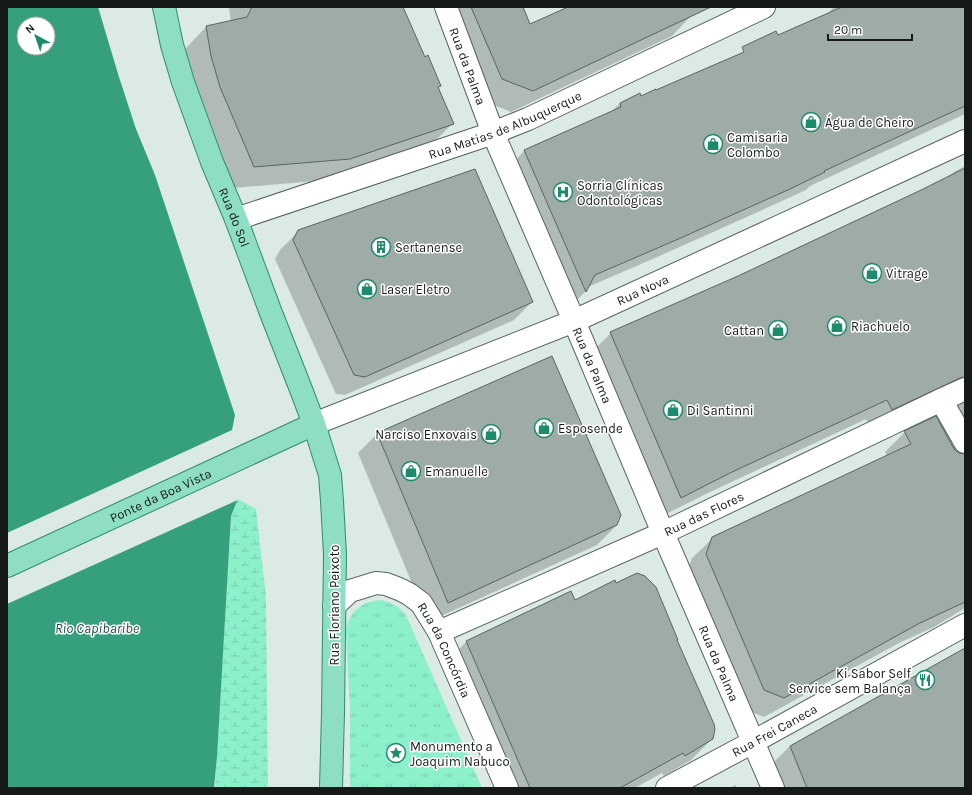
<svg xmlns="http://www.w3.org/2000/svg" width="972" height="795" font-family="Karla,sans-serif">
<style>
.wetland{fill:url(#wetland-marsh)}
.park{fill:url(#park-tufts)}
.water{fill:#36a07e;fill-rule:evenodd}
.pier{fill:#dceae4}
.shadow{fill:#0003}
.building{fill:#9eaba6;stroke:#596660}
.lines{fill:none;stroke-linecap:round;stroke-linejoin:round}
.minor-casing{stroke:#58645f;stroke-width:24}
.major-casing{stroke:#328b6e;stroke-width:24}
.minor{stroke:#fff;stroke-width:22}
.major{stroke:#8edec4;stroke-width:22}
.labels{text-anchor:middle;stroke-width:3;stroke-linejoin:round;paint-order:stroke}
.street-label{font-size:13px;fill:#151a18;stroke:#fff}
.poi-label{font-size:13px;fill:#151a18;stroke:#fff;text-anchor:start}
.water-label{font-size:14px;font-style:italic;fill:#265142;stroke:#fff}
</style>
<defs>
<pattern id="wetland-marsh" width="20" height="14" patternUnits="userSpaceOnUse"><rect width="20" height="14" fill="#8cf0cb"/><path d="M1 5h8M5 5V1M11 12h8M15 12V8" fill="none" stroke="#78cdae"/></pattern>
<pattern id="park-tufts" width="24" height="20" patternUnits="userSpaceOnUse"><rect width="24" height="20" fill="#8cf0cb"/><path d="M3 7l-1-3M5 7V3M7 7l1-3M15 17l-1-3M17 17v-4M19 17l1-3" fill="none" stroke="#78cdae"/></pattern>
</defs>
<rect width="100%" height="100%" fill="#dceae4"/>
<path class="wetland" d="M238 499 256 509 266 597 268 788H215L231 516Z"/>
<path class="park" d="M380 600C391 602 399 606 406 615L482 788H350V713L346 631C348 613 362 601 380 600Z"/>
<path class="water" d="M7 7H98L119 77 136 129 155 175 235 415 232 430V463L238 499 231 516 217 757 214 788H7ZM24 24H48V48H24Z"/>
<path class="pier" d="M232 430 234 432V463L240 499 7 604V533Z"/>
<path class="shadow" d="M229 7H402L424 58 440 86 437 88 452 124 431 145 328 180 233 188 190 78 185 49 206 27 231 22Z
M441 7H522L530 26 570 7H697L693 14 672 36 511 112 481 100Z
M834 7H965V114L810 186 806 190 771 206 664 254 588 287 586 291 568 309 507 169 524 151 611 112 620 103 656 91 729 60 825 16Z
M965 166V608L934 627 899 643 764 717 744 709 686 575 692 558 713 538 887 456 885 452 905 432 940 426 957 408V404L872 429 866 419 708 493 660 517 591 353 611 333 738 277 948 178 954 172Z
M299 231 532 302 514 320 345 395 336 394 275 259 280 250Z
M377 434 617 525 597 545 428 622 358 453Z
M574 602 712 739 691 760 664 776 662 773 635 788H500L446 662 467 641Z
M965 649V788H777L768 768 790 746Z
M735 785 737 788H730Z"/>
<path class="building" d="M252 7H403L425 57 428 55 441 86 438 87 454 124 350 159 254 167 220 87 211 56 206 26 247 17Z
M471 7H523L530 24 568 7H711L533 91 502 79Z
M842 7H965V106L824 171 825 172 790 189 683 237 595 275 586 292 524 150 621 107 620 103 640 93 641 96 656 89V90L744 52 742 47 776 31 778 35Z
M965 168V377L960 378 892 410 887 400 730 473 681 498 610 332 738 276 919 191Z
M475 169 533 302 365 377 354 375 293 240 298 230Z
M552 356 621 515 617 525 448 603 377 433Z
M936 416 954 449 959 453 965 454V602L920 623 784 698 764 690 706 554 712 537 911 444 904 431Z
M637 573 645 576 656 587 678 640H677L714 724 715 729 713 739 685 756 683 753 620 788H530L466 641 571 591 575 600 615 580 616 583Z
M965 648V788H807L790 746Z"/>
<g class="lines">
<defs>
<g id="minor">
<path id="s1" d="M446 7 493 133 574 321 663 533 773 788"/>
<path id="s2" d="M236 219 493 133 528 119 764 7"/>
<path d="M941 400 965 442"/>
<path id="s3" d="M314 424 574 321 965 141"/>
<path id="s4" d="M334 606 350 591 376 583 386 584 399 589 409 594 421 603 439 632 507 788"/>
<path id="s5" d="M439 632 663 533 941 400 965 389"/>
<path id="s6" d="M667 788 753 742 965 625"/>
</g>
<g id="major">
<path id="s7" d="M164 7 172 45 183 82 212 162 236 219 271 313 302 392 314 424 330 475 332 501 335 554 333 713 331 788"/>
<path id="s8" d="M7 566 314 424"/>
</g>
</defs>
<use href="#minor" class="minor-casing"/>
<use href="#major" class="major-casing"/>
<use href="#minor" class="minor"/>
<use href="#major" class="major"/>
</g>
<defs>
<symbol id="shop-ring" viewBox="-11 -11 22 22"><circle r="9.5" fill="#fff" stroke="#1c8b6b" stroke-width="1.5"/><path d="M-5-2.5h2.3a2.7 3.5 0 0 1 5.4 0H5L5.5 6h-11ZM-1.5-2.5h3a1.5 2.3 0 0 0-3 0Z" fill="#1c8b6b"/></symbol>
<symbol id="hospital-ring" viewBox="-11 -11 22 22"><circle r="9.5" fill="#fff" stroke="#1c8b6b" stroke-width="1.5"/><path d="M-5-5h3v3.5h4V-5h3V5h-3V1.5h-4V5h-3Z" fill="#1c8b6b"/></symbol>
<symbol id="building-ring" viewBox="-11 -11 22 22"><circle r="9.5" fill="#fff" stroke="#1c8b6b" stroke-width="1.5"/><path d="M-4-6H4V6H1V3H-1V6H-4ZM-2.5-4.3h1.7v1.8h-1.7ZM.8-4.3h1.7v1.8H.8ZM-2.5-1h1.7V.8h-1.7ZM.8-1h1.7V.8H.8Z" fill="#1c8b6b"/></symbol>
<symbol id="restaurant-ring" viewBox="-11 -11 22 22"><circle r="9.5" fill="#fff" stroke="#1c8b6b" stroke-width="1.5"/><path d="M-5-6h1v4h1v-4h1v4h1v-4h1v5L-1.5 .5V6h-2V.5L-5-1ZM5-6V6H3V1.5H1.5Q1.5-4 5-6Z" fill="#1c8b6b"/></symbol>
<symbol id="sight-ring" viewBox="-11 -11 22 22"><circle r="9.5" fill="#fff" stroke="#1c8b6b" stroke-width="1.5"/><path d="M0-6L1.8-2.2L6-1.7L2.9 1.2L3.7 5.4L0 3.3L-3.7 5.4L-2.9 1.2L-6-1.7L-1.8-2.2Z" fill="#1c8b6b"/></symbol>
</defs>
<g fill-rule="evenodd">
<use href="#shop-ring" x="800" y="111" width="22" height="22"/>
<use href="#shop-ring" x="702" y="133" width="22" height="22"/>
<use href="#hospital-ring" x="552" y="181" width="22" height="22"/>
<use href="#building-ring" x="370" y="236" width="22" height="22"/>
<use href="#shop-ring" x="861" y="262" width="22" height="22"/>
<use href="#shop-ring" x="356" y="278" width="22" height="22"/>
<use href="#shop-ring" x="826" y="315" width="22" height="22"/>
<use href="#shop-ring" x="767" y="319" width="22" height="22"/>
<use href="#shop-ring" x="662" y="399" width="22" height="22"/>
<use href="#shop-ring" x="533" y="417" width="22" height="22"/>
<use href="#shop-ring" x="480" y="423" width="22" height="22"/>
<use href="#shop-ring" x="400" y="460" width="22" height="22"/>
<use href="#restaurant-ring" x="914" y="669" width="22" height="22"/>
<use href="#sight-ring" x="385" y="742" width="22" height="22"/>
</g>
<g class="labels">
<g class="street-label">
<text dy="5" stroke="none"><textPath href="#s1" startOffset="63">Rua da Palma</textPath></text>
<text dy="5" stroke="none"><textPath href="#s2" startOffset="285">Rua Matias de Albuquerque</textPath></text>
<text dy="5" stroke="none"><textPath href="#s7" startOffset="222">Rua do Sol</textPath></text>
<text dy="5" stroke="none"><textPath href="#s3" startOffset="355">Rua Nova</textPath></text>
<text dy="5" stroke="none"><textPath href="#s1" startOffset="387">Rua da Palma</textPath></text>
<text dy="5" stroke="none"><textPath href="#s8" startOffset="169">Ponte da Boa Vista</textPath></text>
<text dy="5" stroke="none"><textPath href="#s5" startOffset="290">Rua das Flores</textPath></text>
<text transform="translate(334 605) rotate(-90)" y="5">Rua Floriano Peixoto</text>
<text dy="5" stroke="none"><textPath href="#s4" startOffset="152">Rua da Concórdia</textPath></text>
<text dy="5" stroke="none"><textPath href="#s1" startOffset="711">Rua da Palma</textPath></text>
<text dy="5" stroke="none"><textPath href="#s6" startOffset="122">Rua Frei Caneca</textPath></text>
</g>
<g class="poi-label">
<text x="825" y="127">Água de Cheiro</text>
<text x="727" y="142">Camisaria<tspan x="727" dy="15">Colombo</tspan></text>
<text x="577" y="190">Sorria Clínicas<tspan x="577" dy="15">Odontológicas</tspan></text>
<text x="395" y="252">Sertanense</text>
<text x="886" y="278">Vitrage</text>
<text x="381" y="294">Laser Eletro</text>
<text x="851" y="331">Riachuelo</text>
<text x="764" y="335" text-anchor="end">Cattan</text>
<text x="687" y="415">Di Santinni</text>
<text x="558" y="433">Esposende</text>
<text x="477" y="439" text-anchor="end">Narciso Enxovais</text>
<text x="425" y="476">Emanuelle</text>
<text x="911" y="678" text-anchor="end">Ki Sabor Self<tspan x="911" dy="15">Service sem Balança</tspan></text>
<text x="410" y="751">Monumento a<tspan x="410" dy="15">Joaquim Nabuco</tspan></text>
</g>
<g class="water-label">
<text x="97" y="633">Rio Capibaribe</text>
</g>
</g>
<rect width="972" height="795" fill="none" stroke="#151a18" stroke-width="16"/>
<g transform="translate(36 36) rotate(320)"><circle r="19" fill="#ffffff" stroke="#a1a3a3"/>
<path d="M0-3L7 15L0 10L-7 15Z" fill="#1c8b6b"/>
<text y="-6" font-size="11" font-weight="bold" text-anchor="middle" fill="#151a18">N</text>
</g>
<path d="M828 34v6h84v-6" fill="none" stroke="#151a18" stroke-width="2"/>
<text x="834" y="34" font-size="12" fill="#151a18" stroke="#ffffff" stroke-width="3" paint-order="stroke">20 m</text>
</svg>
